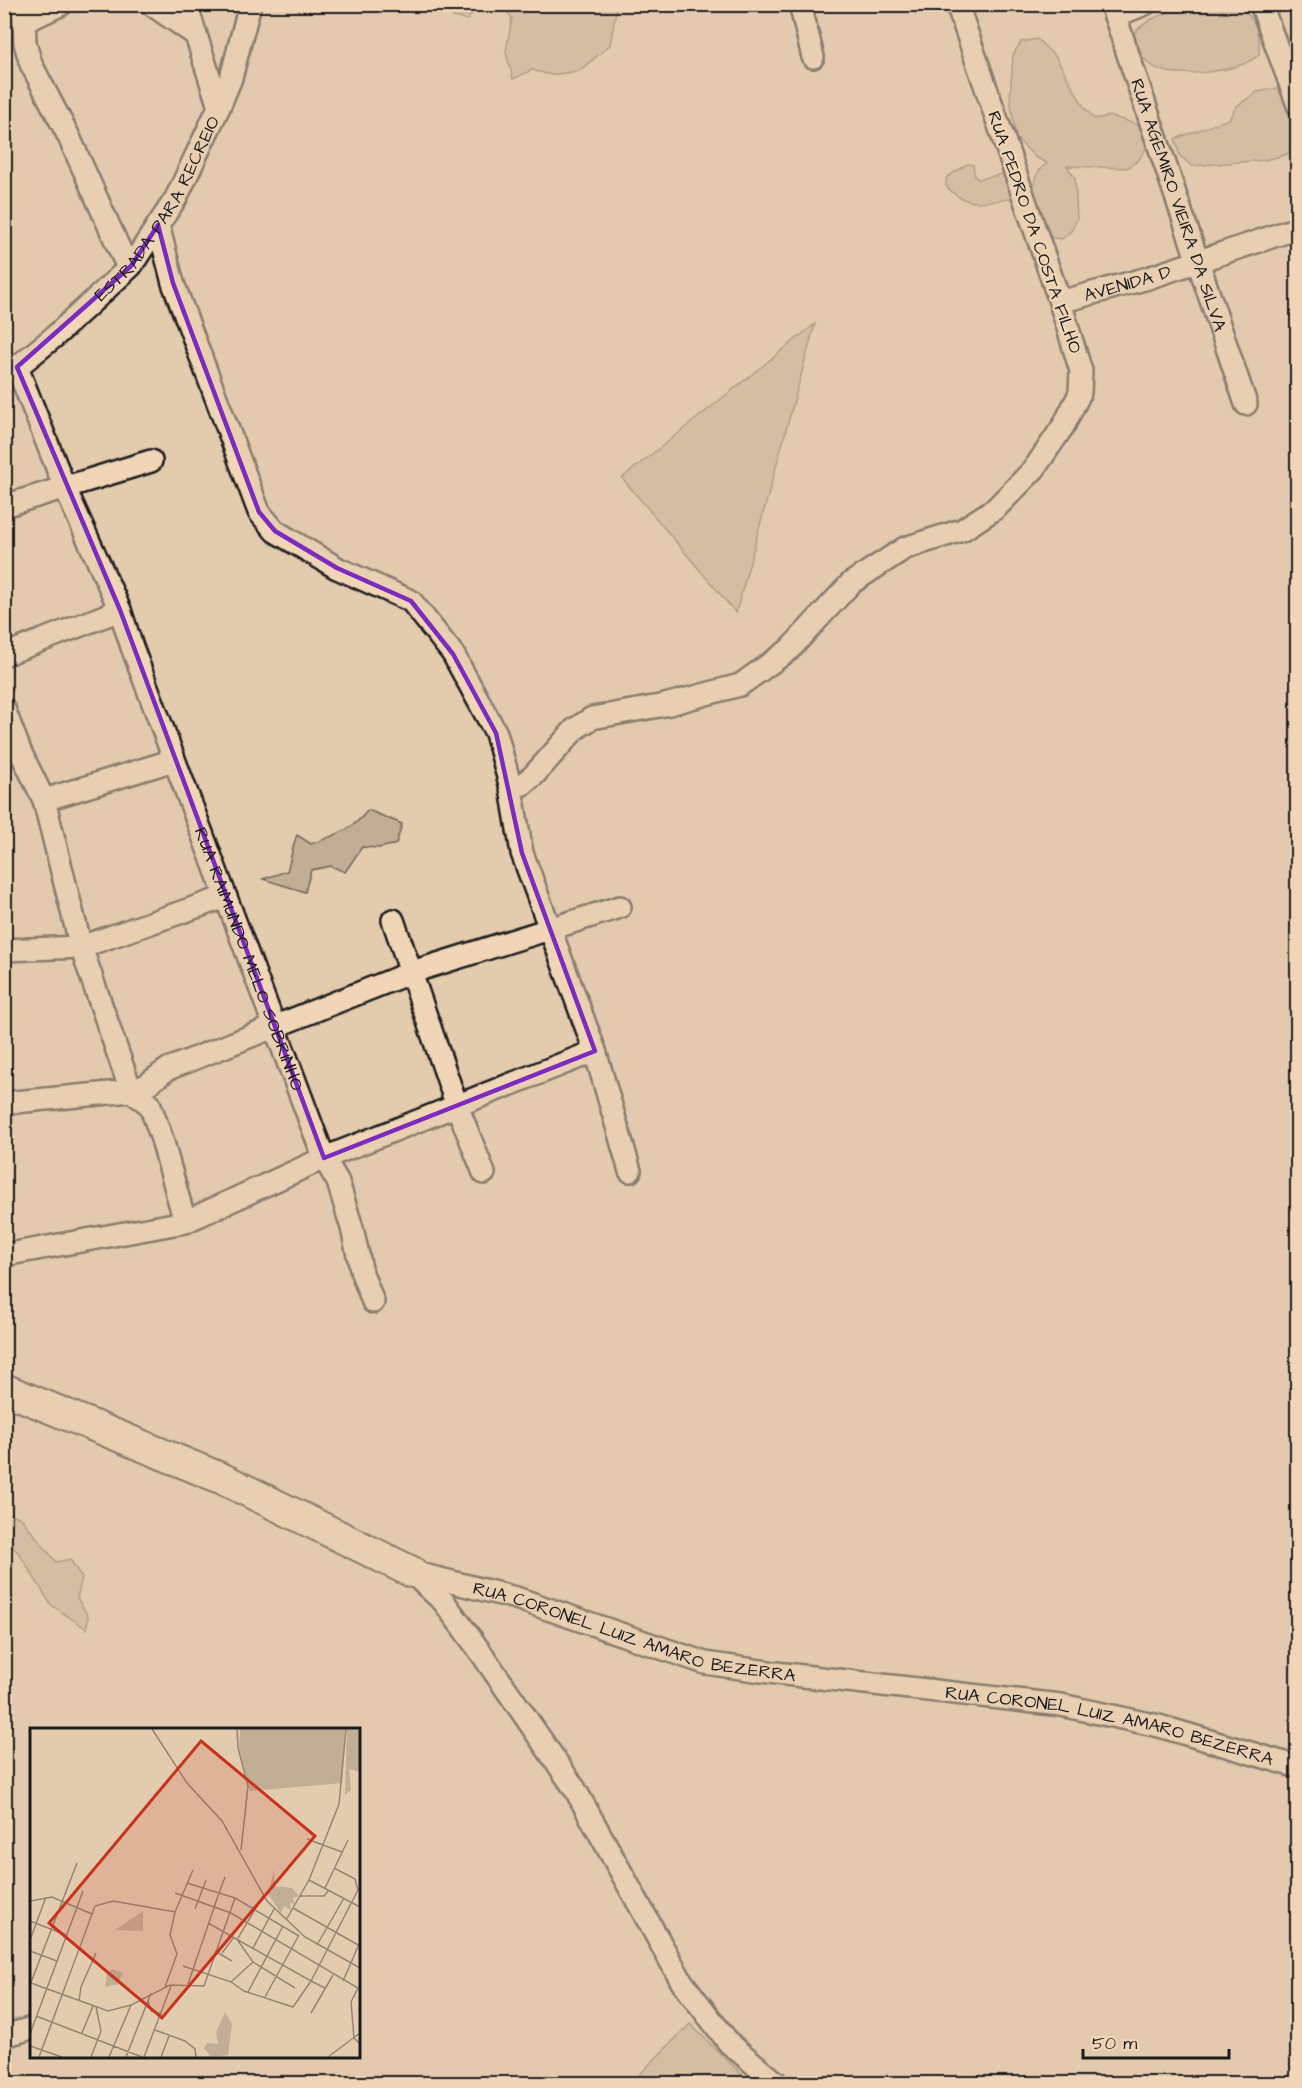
<svg xmlns="http://www.w3.org/2000/svg" width="1302" height="2088" font-family="'Architects Daughter',sans-serif">
<style>
.green{fill:#c2ae95;stroke:#6f6558;stroke-width:1.5}
.lines{fill:none;stroke-linecap:round;stroke-linejoin:round}
.street-casing{stroke:#1c1c1c;stroke-width:26}
.secondary-casing{stroke:#1c1c1c;stroke-width:34}
.street{stroke:#f0d6b7;stroke-width:21}
.secondary{stroke:#f0d6b7;stroke-width:30}
.marked{fill:none;stroke:#7b2cbf;stroke-width:4.5;stroke-linejoin:round}
.labels{text-anchor:middle;stroke-width:4.5;stroke-linejoin:round;paint-order:stroke}
.street-label{font-size:18px;fill:#1c1c1c;stroke:#f0d6b7}
.inset-road{fill:none;stroke:#938574;stroke-width:1.5}
.view{fill:#c8321e;fill-opacity:0.15;stroke:#c8321e;stroke-width:3}
.inset-edge{fill:none;stroke:#1c1c1c;stroke-width:3}
</style>
<rect width="100%" height="100%" fill="#e3cbae"/>
<filter id="ink" filterUnits="userSpaceOnUse"><feTurbulence type="fractalNoise" baseFrequency=".0167" numOctaves="2"/><feDisplacementMap in="SourceGraphic" scale="12" xChannelSelector="R" yChannelSelector="G"/><feConvolveMatrix kernelMatrix="1 2 1 2 8 2 1 2 1" color-interpolation-filters="sRGB"/></filter>
<g filter="url(#ink)">
<path class="green" d="M458 5H476L468 20 453 17Z
M502 5H617L610 45 579 71 551 75 532 70 513 79 506 52 512 18Z
M1194 5C1205 5 1217 3 1228 5 1253 7 1261 33 1259 55 1254 58 1249 62 1243 64 1224 72 1184 76 1164 71 1147 67 1135 51 1132 35 1150 15 1170 12 1194 5Z
M1037 39 1056 57 1084 107 1094 119 1110 116 1143 126 1149 144 1138 161 1127 168 1067 166 1075 178 1077 219 1071 231 1062 239 1052 238C1040 226 1029 189 1037 174 1039 170 1044 166 1047 163L1035 157 1016 138 1010 98 1013 55 1021 42Z
M1278 88 1297 105V146L1285 155 1265 160 1192 166 1180 156 1175 139 1229 119 1237 106 1257 92Z
M967 164 973 165 975 177 979 179 1008 173 1015 192 1009 199C984 202 964 208 946 186V178Z
M815 324 736 613 622 478Z
M368 810 402 824 396 844 379 848 362 847 345 872 331 866 311 870 305 892 263 879 287 871C291 859 292 847 297 835L311 844C335 835 352 831 368 810Z
M5 1479 9 1488 8 1513 21 1518 56 1562 70 1559 82 1578 77 1598 88 1616 87 1629 51 1605 19 1553 5 1541Z
M690 2024 751 2083H631Z"/>
<g class="lines">
<defs>
<g id="street">
<path d="M21 4 24 16 25 43 31 64 69 137 128 268"/>
<path d="M151 4 196 35"/>
<path d="M186 4 219 107"/>
<path d="M800 4 813 57"/>
<path id="s1" d="M1111 4 1246 404"/>
<path d="M1261 4 1298 105"/>
<path d="M1115 16 1145 4"/>
<path d="M24 22 62 4"/>
<path d="M158 225 173 283 259 512 275 531 337 568 411 601 453 654 496 733 511 788"/>
<path id="s2" d="M1060 302 1148 278 1298 228"/>
<path id="s3" d="M17 367 65 488 120 610 132 647 324 1158 595 1051"/>
<path id="s4" d="M5 373 17 367 54 337 131 266 176 198 219 107 231 78 250 4"/>
<path d="M4 506 151 461"/>
<path d="M4 655 120 610"/>
<path d="M4 709 20 751 44 800 81 947 131 1091 150 1105 162 1139 185 1222 324 1158 338 1182 352 1228 362 1273 373 1302"/>
<path d="M44 800 174 760"/>
<path d="M393 920 457 1106 484 1173"/>
<path d="M4 950 81 947 225 897"/>
<path d="M4 1103 131 1091 145 1086 168 1069 412 972 620 907"/>
<path d="M630 1171 595 1051 522 853 511 788 523 784 534 775 575 729 592 718 665 705 740 685 789 650 851 583 905 548 962 530 996 508 1034 469 1064 425 1080 393 1081 371 1060 302 957 4"/>
<path d="M4 1255 185 1222"/>
<path id="s5" d="M412 1572 516 1598 705 1663 776 1673 1061 1705 1159 1726 1298 1767"/>
<path d="M412 1573 444 1602 482 1654 575 1789 682 1982 729 2043 778 2084"/>
<path d="M4 2036 32 2028"/>
</g>
<path id="secondary" d="M4 1389 223 1479 412 1572"/>
</defs>
<use href="#street" class="street-casing"/>
<use href="#secondary" class="secondary-casing"/>
<use href="#street" class="street"/>
<use href="#secondary" class="secondary"/>
</g>
</g>
<path d="M0 0H1302V2088H0ZM158 225 173 283 259 512 275 531 337 568 411 601 453 654 496 733 522 853 595 1051 324 1158 120 610 17 367 131 266Z" fill="#e3cbae" fill-opacity=".55" fill-rule="evenodd"/>
<path class="marked" d="M158 225 173 283 259 512 275 531 337 568 411 601 453 654 496 733 522 853 595 1051 324 1158 120 610 17 367 131 266Z"/>
<g class="labels">
<g class="street-label">
<text dy="6" stroke="none"><textPath href="#s1" startOffset="212">RUA AGEMIRO VIEIRA DA SILVA</textPath></text>
<text dy="6" stroke="none"><textPath href="#s4" startOffset="228">ESTRADA PARA RECREIO</textPath></text>
<text transform="translate(1035 232) rotate(71)" y="6">RUA PEDRO DA COSTA FILHO</text>
<text dy="6" stroke="none"><textPath href="#s2" startOffset="70">AVENIDA D</textPath></text>
<text dy="6" stroke="none"><textPath href="#s3" startOffset="636">RUA RAIMUNDO MELO SOBRINHO</textPath></text>
<text dy="6" stroke="none"><textPath href="#s5" startOffset="231">RUA CORONEL LUIZ AMARO BEZERRA</textPath></text>
<text dy="6" stroke="none"><textPath href="#s5" startOffset="717">RUA CORONEL LUIZ AMARO BEZERRA</textPath></text>
</g>
</g>
<g transform="translate(30 1728)">
<rect width="330" height="330" fill="#e3cbae"/>
<path d="M210 1H315L312 55 220 63 209 21ZM317 1H330V44L319 41 321 62 315 67ZM244 141 245 158 262 160 269 168 263 170 265 176 260 175 261 182 254 178 251 185 238 166ZM113 183V203L85 202ZM82 241 93 245 89 253 94 255 75 259 77 246ZM195 284 202 296 198 327 181 329 174 320 177 315 188 316 186 304Z" fill="#c2ae95"/>
<path class="inset-road" d="M122 1 157 55 192 93 237 173 275 209 330 240M207 1 208 20 218 58 211 122M277 111 312 124M279 152 330 179M157 155 189 165 158 256M295 160 318 112M145 165 201 185 328 260 321 274 324 310 330 316M270 168H294L299 162M205 170 269 208M0 173 22 169 62 186M263 180 330 218M165 181 176 152M256 192 279 152 309 76 316 1M0 193 36 207M178 195 281 253 328 162 325 151 304 140M206 210 223 234 265 260M208 210 233 168M0 212 16 169M287 217 314 170M223 220 244 181M0 223 27 233M185 223 202 233M192 225 204 209M153 238 201 254 223 234M313 253 330 214M201 254 214 263 263 279 281 253 295 260M1 255 78 283 101 277M0 257 47 135M135 259 147 226 140 207 145 184M218 264 253 198M235 269 269 207M49 273 51 259 66 225M118 273 121 283 132 286M281 285 303 247M6 288 112 329M125 302 155 313 165 321 166 329M52 305 63 278M0 306 53 163M0 318 32 329M9 329 65 178 83 173 145 184 163 142M61 329 71 303 66 279M79 329 101 277 140 257 174 258 205 170 189 165 195 149M96 329 121 265M114 329 141 258M131 329 139 308M298 329 330 305"/>
<path class="view" d="M171 13 285 108 132 290 19 195Z"/>
<rect width="330" height="330" class="inset-edge"/>
</g>
<rect width="1302" height="2088" fill="none" stroke="#f0d6b7" stroke-width="24"/>
<rect x="12" y="12" width="1278" height="2064" fill="none" stroke="#1c1c1c" stroke-width="2" filter="url(#ink)"/>
<path d="M1083 2049v9h146v-9" fill="none" stroke="#1c1c1c" stroke-width="3"/>
<text x="1092" y="2049" font-size="18" fill="#1c1c1c" stroke="#f0d6b7" stroke-width="4.5" paint-order="stroke">50 m</text>
</svg>
